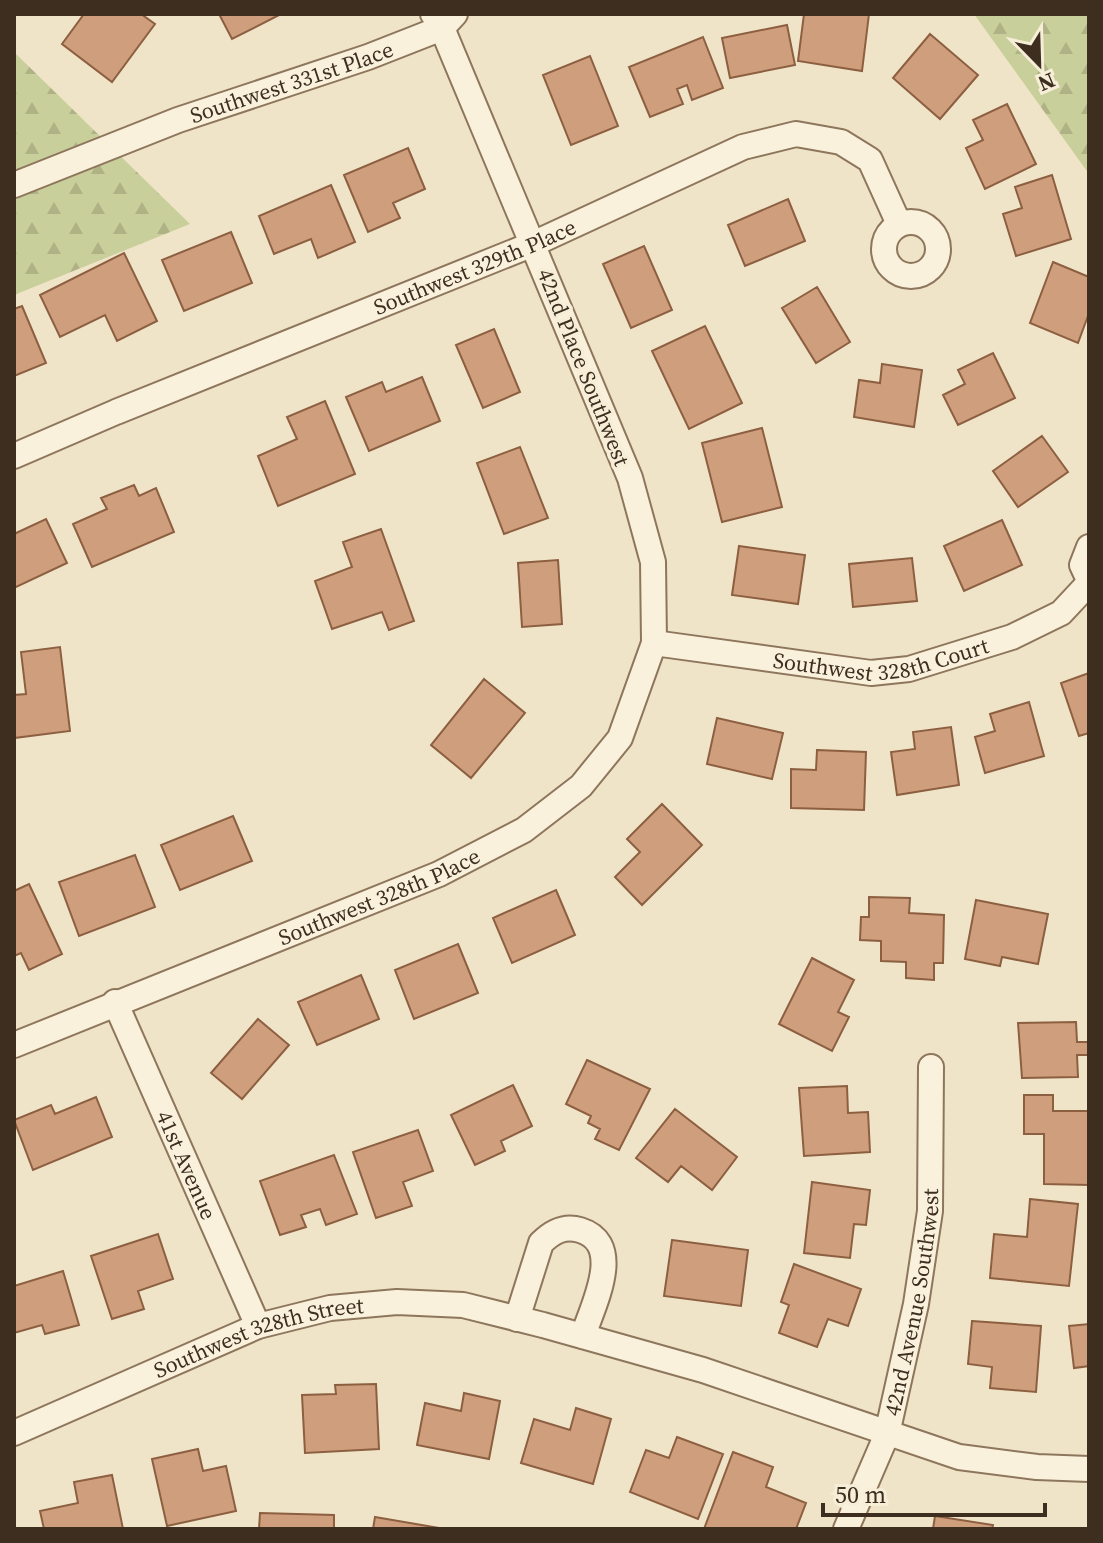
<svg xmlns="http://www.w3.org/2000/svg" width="1103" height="1543" font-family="'Source Serif 4',serif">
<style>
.forest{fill:url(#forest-firs)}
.building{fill:#cf9f7d;stroke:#8d5f41;stroke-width:2}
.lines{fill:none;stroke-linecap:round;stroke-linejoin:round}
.minor-casing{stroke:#8d765c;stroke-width:28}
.minor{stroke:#faf1dc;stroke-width:24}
.labels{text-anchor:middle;stroke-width:7;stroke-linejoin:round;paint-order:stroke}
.street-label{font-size:22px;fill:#3d2e20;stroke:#f7eed8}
</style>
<defs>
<pattern id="forest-firs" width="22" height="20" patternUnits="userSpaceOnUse" patternTransform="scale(2)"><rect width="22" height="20" fill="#c9cf9b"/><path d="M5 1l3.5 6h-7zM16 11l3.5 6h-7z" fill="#aeb285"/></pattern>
</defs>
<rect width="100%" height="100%" fill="#f0e4c8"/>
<path class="forest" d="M974 14H1089V174Z
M14 52 190 224 14 295Z"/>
<path class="building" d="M84 14H141L155 24 112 82 62 44Z
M219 14H281L232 39Z
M804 14H869L862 71 798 61Z
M787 25 795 65 730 78 722 38Z
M930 34 978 75 940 119 893 78Z
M703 37 723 88 692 100 687 85 677 89 683 104 650 117 629 67Z
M590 56 618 126 571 145 543 75Z
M1007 104 1036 164 985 189 966 148 983 140 973 120Z
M408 148 425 189 393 203 400 218 368 232 344 175Z
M1052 175 1071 239 1016 256 1003 214 1022 208 1015 187Z
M331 185 355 242 318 258 311 239 274 254 259 216Z
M788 199 805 241 745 266 728 225Z
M231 232 252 283 184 311 162 260Z
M644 246 672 310 631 328 603 264Z
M124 253 157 321 117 341 105 315 60 337 40 295Z
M1053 262 1089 277V313L1078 343 1030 323Z
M817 287 850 342 816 363 782 308Z
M22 306 46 363 14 376V309Z
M705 326 742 403 689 429 652 351Z
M494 329 520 392 483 408 456 345Z
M993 353 1015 398 958 425 943 395 965 384 958 370Z
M882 364 922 370 914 427 854 417 859 380 880 383Z
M422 377 440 421 369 451 346 397 382 382 386 392Z
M325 401 355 474 278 506 258 456 297 439 287 417Z
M762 428 782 507 722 522 702 443Z
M1042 436 1068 472 1018 507 993 471Z
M520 447 548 518 504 534 477 463Z
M134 485 139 496 156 488 174 532 92 567 73 524 107 509 101 498Z
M46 519 67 563 14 588V534Z
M1002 520 1022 565 964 591 944 546Z
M381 529 414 621 389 630 382 612 332 629 315 581 352 567 343 542Z
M739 546 805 555 798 604 732 595Z
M912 558 917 601 853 607 849 564Z
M558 560 562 624 522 627 518 563Z
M60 647 70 731 14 738V695L26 694 21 652Z
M1089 673V733L1079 736 1061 683Z
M484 679 525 713 471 778 431 745Z
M1029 702 1044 756 985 773 975 737 995 731 990 714Z
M717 718 783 733 772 779 707 764Z
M951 727 959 785 897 795 891 752 915 749 913 732Z
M817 750 866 752 864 810 791 808V769L816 770Z
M662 804 702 845 642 905 615 877 640 852 627 839Z
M233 816 252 861 180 890 161 845Z
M135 855 155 907 79 936 59 882Z
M29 884 62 954 29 970 21 953 14 956V891Z
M556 890 575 935 512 963 493 918Z
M869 897 910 898 909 913 944 915 943 963H934V980L906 978V962L881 961V941L860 940 861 917H869Z
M976 900 1048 914 1038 964 1002 957 1000 966 965 959Z
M458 944 478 993 414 1019 395 970Z
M812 958 854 980 838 1012 849 1017 832 1051 779 1024Z
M361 975 379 1019 317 1045 298 1002Z
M258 1019 289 1045 242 1099 211 1073Z
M1076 1022 1077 1042H1089V1055H1077L1078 1077 1022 1078 1018 1023Z
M587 1060 650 1089 619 1150 595 1139 600 1129 588 1123 591 1116 566 1104Z
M513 1085 532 1126 501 1141 505 1151 475 1165 451 1115Z
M847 1086 848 1113 868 1112 870 1152 804 1156 799 1088Z
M1024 1095H1053V1111H1089V1185L1044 1184V1134H1024Z
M96 1097 112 1137 33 1170 14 1120 51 1105 55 1114Z
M675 1109 737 1157 712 1190 681 1166 668 1182 636 1158Z
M418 1130 433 1171 403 1182 412 1206 376 1218 353 1152Z
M334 1155 357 1214 326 1225 320 1209 301 1215 306 1227 280 1235 260 1181Z
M812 1182 870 1190 866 1225 854 1224 850 1258 804 1253Z
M1030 1199 1078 1204 1069 1286 990 1278 994 1234 1027 1237Z
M158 1234 173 1279 138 1291 144 1309 112 1319 91 1256Z
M672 1240 748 1250 741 1306 664 1296Z
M794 1264 861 1289 848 1326 828 1319 817 1347 779 1333 789 1305 781 1302Z
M63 1271 79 1325 45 1334 42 1325 14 1333V1286Z
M972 1321 1041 1326 1036 1392 990 1388 992 1367 968 1364Z
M1089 1324V1366L1074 1368 1069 1326Z
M376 1384 379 1449 305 1453 302 1395 336 1394 335 1385Z
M464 1393 500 1401 489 1459 417 1445 425 1403 461 1411Z
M576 1408 611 1419 593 1484 521 1463 534 1419 570 1430Z
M677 1437 723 1454 698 1519 630 1492 646 1450 669 1458Z
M198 1449 203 1471 226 1466 236 1511 167 1526 152 1459Z
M733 1452 773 1467 766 1487 806 1503 796 1529H704Z
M112 1475 123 1529H44L40 1511 78 1503 74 1482Z
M260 1513 334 1515V1529H259Z
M935 1516 993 1525 992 1529H933Z
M375 1517 445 1529H373Z"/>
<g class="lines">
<defs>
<g id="minor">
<path id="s1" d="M14 185 178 120 368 57 442 28 455 14"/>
<circle cx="911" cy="249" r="27"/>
<path id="s2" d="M14 456 116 412 533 244 743 147 796 134 841 142 870 160 899 224"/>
<path d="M1089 547 1082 565 1089 580"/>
<path id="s3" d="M654 643 871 673 909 669 1012 637 1061 613 1089 583"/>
<path id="s4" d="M115 1002 258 1326"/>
<path id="s5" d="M14 1045 439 874 524 830 581 786 620 738 654 643 653 562 630 478 442 28 433 14"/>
<path d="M517 1319 541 1243C552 1232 564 1225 580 1230 626 1244 592 1307 583 1336"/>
<path id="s6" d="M14 1433 258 1326 330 1308 397 1302 463 1305 543 1325 703 1370 959 1457 1037 1467 1089 1469"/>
<path id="s7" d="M846 1529 887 1434 916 1304 930 1211 931 1067"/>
</g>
</defs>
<use href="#minor" class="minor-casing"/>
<use href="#minor" class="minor"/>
</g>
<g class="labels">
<g class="street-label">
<text dy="8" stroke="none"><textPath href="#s1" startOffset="296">Southwest 331st Place</textPath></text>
<text dy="8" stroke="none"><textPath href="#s2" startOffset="498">Southwest 329th Place</textPath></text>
<text transform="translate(584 367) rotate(68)" y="8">42nd Place Southwest</text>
<text dy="8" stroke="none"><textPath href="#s3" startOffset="230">Southwest 328th Court</textPath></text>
<text dy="8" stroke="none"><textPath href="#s5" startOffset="394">Southwest 328th Place</textPath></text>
<text dy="8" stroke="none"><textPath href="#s4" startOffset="178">41st Avenue</textPath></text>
<text dy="8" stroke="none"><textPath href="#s7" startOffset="238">42nd Avenue Southwest</textPath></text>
<text dy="8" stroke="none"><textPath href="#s6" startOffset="264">Southwest 328th Street</textPath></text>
</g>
</g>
<rect width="1103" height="1543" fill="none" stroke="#3d2e20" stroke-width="32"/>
<g transform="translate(1039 64) rotate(157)" stroke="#f7eed8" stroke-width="6" paint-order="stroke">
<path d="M0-6L14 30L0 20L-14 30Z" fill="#3d2e20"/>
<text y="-12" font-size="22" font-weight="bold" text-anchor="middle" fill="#3d2e20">N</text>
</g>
<path d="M823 1503v12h222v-12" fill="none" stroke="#3d2e20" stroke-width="4"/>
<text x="835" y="1503" font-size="24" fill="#3d2e20" stroke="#f7eed8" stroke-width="6" paint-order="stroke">50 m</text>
</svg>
